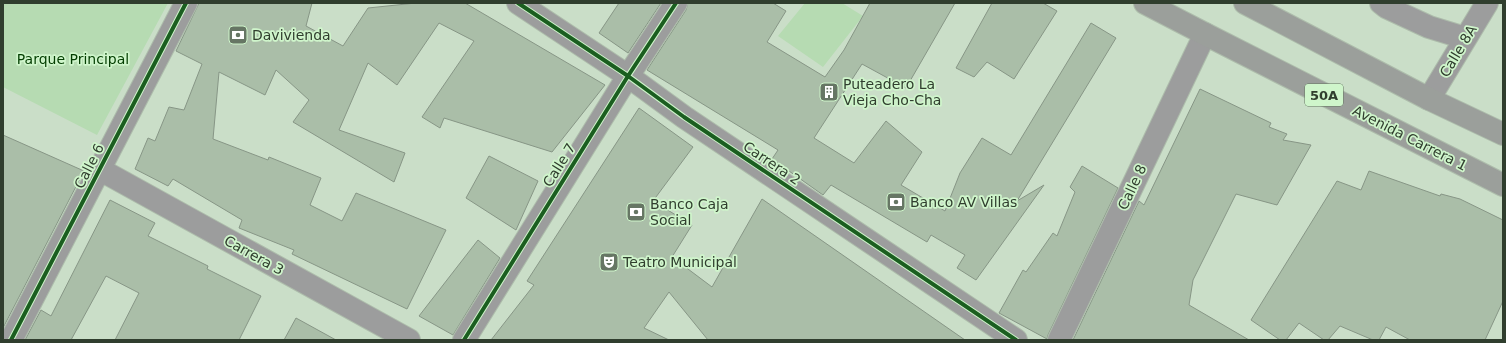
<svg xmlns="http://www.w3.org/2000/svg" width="1506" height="343" font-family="'DejaVu Sans',sans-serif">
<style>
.green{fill:#b6dbb2}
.building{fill:#aabea8;stroke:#879686}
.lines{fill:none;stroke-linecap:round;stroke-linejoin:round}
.minor-casing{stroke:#adbcab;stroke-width:24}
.major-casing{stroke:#adbcab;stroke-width:24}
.minor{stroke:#9c9d9d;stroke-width:22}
.major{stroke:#9b9f9b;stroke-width:22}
.cycleway-casing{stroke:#cff5cb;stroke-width:6}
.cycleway{stroke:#1b5e20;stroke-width:4}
.labels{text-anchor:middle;stroke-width:3.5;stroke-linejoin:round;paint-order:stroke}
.shield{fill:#cff5cb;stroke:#60755d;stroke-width:1}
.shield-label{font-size:13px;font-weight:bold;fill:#303e2e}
.poi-label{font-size:14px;fill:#303e2e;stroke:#cff5cb;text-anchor:start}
.street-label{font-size:14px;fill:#303e2e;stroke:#cff5cb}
.park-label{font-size:14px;fill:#033d01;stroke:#cff5cb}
</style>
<rect width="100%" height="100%" fill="#cadec8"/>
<path class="green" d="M3 3H168L97 135 3 87Z
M805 3H842L863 16 823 67 778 36Z"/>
<path class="building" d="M199 3H312L306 26 343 46 368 8 416 3H465L605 85 552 152 444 118 440 128 422 117 474 41 439 23 397 85 368 63 339 130 405 153 394 182 293 122 309 100 276 70 265 95 219 72 213 139 268 160 269 157 321 178 310 205 342 221 356 193 446 230 407 309 292 254 294 250 239 228 242 220 173 179 168 186 135 169 148 138 155 141 169 107 184 110 202 64 176 51Z
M619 3H661L628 53 599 33Z
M688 3H773L786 11 767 42 825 77 844 50 870 3H955L906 88 862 64 814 138 854 163 886 121 922 152 901 185 945 211 960 173 982 138 1011 155 1091 23 1116 38 1017 201 1044 185 976 280 957 268 965 255 931 235 927 242 831 185 823 195 772 159 778 150 647 70 686 10Z
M992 3H1043L1057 11 1014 79 987 62 974 77 956 68Z
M1200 89 1271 123 1269 127 1287 134 1283 140 1311 145 1277 205 1236 194 1193 280 1189 305 1249 340H1073L1139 201 1144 205Z
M639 108 693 147 653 201 692 225 672 257 712 287 762 199 965 340H708L669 292 644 328 669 340H491L534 285 527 281Z
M3 135 84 171 3 328Z
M489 156 538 181 516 230 466 198Z
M1082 166 1118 188 1048 335 1047 339 999 313 1023 270 1026 272 1053 233 1057 236 1075 192 1070 187Z
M1369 171 1440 196 1441 194 1460 199 1503 220V301L1485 340H1410L1386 327 1379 340H1373L1340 326 1328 340H1324L1299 323 1286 340H1280L1251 320 1337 181 1361 190Z
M110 200 155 223 148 236 208 266 207 269 261 296 239 340H115L139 293 106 276 71 340H25L41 310 51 316Z
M478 240 500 258 453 335 419 316Z
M296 318 336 340H284Z"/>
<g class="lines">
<defs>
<path id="minor" d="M518 3 628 76 684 117 1016 340
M1381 3 1386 7 1429 27 1465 38
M1429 99 1487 3
M99 169 409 340
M11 340 186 3
M464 340 628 76 676 3
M1059 340 1205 34"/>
<path id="major" d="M1145 3 1205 34 1503 185
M1245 3 1429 99 1503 134"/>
</defs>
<use href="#minor" class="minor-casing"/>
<use href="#major" class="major-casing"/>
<use href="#minor" class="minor"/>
<use href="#major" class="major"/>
<defs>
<path id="cycleway" d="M518 3 628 76 684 117 1016 340
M11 340 186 3
M464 340 628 76 676 3"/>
</defs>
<use href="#cycleway" class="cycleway-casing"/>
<use href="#cycleway" class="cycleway"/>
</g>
<defs>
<symbol id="bank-square" viewBox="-11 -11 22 22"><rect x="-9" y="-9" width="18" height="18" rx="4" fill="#667664" stroke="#cff5cb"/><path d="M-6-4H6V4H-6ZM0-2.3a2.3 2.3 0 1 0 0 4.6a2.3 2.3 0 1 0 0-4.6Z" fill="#fff"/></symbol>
<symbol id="building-square" viewBox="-11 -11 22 22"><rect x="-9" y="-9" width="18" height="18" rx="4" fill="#667664" stroke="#cff5cb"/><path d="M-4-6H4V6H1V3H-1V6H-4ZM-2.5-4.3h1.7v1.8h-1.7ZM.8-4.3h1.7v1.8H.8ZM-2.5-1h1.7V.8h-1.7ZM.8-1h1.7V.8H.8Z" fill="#fff"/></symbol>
<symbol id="theatre-square" viewBox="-11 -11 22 22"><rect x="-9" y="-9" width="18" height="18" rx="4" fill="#667664" stroke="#cff5cb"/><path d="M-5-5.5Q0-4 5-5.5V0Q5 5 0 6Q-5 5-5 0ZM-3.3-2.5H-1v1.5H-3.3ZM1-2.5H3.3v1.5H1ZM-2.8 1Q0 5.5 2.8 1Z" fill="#fff"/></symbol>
</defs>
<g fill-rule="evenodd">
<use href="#bank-square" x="227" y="24" width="22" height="22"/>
<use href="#building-square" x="818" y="81" width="22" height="22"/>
<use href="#bank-square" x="885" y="191" width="22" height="22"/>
<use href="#bank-square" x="625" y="201" width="22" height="22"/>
<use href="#theatre-square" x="598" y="251" width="22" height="22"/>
</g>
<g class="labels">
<rect class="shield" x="1305" y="84" width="38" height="22" rx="3"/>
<g class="shield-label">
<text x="1324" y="100">50A</text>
</g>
<g class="poi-label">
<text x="252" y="40">Davivienda</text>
<text x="843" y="89">Puteadero La<tspan x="843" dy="16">Vieja Cho-Cha</tspan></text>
<text x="910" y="207">Banco AV Villas</text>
<text x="650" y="209">Banco Caja<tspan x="650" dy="16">Social</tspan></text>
<text x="623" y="267">Teatro Municipal</text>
</g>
<g class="street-label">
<text transform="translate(1458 51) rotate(-59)" y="5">Calle 8A</text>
<text transform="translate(1410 138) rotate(27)" y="5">Avenida Carrera 1</text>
<text transform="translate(772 163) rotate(34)" y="5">Carrera 2</text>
<text transform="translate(559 165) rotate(-58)" y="5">Calle 7</text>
<text transform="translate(89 166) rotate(-63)" y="5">Calle 6</text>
<text transform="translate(1132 187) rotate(-65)" y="5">Calle 8</text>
<text transform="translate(254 255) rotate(29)" y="5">Carrera 3</text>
</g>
<g class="park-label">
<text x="73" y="64">Parque Principal</text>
</g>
</g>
<rect width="1506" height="343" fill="none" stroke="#303e2e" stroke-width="8"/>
</svg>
